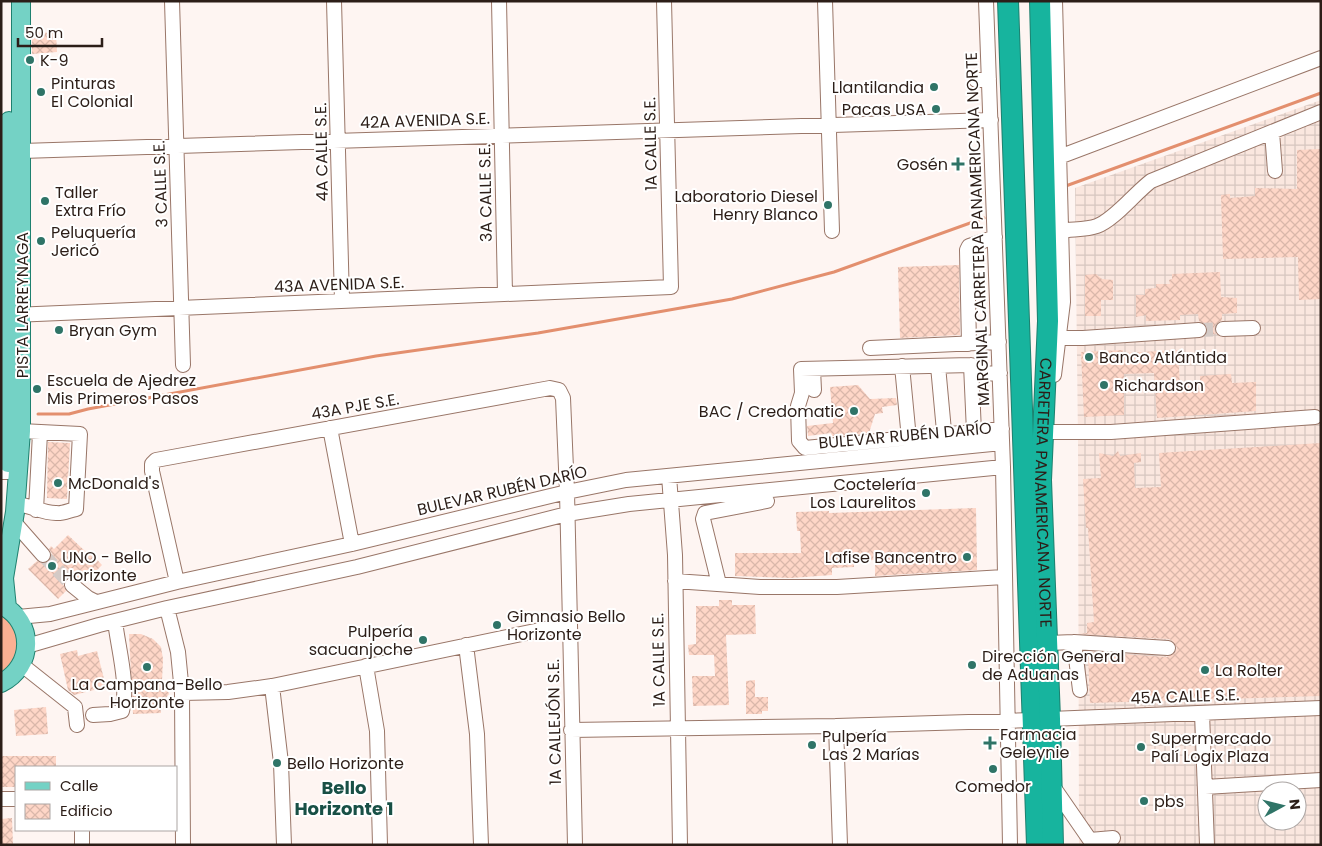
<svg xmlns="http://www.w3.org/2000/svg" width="1322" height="846" font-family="Poppins,sans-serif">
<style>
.industrial{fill:url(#industrial-grid);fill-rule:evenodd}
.grass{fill:#fab093}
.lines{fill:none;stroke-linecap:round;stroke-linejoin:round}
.stream{stroke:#e38f6e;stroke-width:3}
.building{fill:url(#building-cross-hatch)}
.minor-tunnel{stroke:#d4cac6;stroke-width:14;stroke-dasharray:14 7;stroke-linecap:butt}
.minor-casing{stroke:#997668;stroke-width:16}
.major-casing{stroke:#1e806f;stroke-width:20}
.highway-casing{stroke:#1e806f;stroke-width:22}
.minor{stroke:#fff;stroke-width:14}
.major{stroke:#74d2c5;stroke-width:18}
.highway{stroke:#17b49e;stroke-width:20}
.poi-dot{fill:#2f7467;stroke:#fff;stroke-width:2}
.labels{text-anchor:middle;stroke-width:4;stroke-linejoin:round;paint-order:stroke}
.poi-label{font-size:16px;fill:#2c1e18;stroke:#fff;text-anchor:start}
.street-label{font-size:16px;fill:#2c1e18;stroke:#fff}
.neighbourhood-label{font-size:18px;font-weight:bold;fill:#185046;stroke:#fff}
</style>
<defs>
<pattern id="industrial-grid" width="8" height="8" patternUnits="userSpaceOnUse" patternTransform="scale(1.25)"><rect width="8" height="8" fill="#fae7df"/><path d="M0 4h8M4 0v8" fill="none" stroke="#d6c6bf"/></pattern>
<pattern id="building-cross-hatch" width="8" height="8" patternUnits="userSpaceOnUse" patternTransform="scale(1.25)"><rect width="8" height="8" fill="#fed6c7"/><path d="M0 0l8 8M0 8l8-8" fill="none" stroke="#dab7aa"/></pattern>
</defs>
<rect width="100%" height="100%" fill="#fef5f2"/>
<path class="industrial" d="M1321 100V845H1079L1078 441 1075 188ZM1267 791H1297V821H1267Z"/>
<path class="grass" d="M1 610 11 616 22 651 1 678Z"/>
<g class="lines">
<path class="stream" d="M1063 187 1321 93
M38 414H69L88 409 376 356 538 333 732 299 834 272 984 218"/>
</g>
<path class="building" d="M32 32 56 33 57 52 32 54Z
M1321 149V299L1299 300 1298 257 1223 259 1221 195 1230 194V198L1255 196V188L1297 189V150Z
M959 265 960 335 900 338 898 267Z
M1220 272 1221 297 1237 298V313L1222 314V320L1215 325 1214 330 1216 334 1206 335 1208 330 1206 326 1199 321 1198 314 1180 315V320L1146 321V315L1136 317V295H1145V289L1156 288V284H1170L1169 280 1172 279V274Z
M1096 274 1102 279 1113 280V300H1101V316H1085V275Z
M1123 350V353L1178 350 1180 386 1200 384V376L1231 374 1232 383 1256 382V411L1157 418 1154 373 1124 374V415L1084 417 1081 352Z
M858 385 870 399 896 398 897 405 882 407 883 413 875 414 869 433 839 436H832L831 433 808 436 807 426 833 423 830 387Z
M48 442 70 443 67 499 47 498Z
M1321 443V696L1090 703 1088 652 1167 657 1175 653 1177 648 1173 641 1169 639 1080 634 1087 633V623L1094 622 1088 528H1086L1083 479 1101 478 1099 453 1113 456 1118 451 1120 456 1141 453V462L1134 463 1135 488 1161 487 1159 453Z
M976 508 977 570 875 576V560L854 561V567L832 568V575L791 578 735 576V553H801L800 531H797L796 512 829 511V513Z
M68 535 86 552 89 551 102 565 90 577 85 573 78 579 73 576 66 579 63 584 66 591 58 599 28 569 37 561 41 563 48 562 52 554 49 549 51 546 54 549Z
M719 600H732V605H755L756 634 726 635 729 705 693 706 692 676H715L714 655H689L688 645 696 644V606H719Z
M129 634H141L153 639 161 647 163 659 162 681 167 687 169 694 160 705 161 713 133 714Z
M77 650 78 656 97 651 106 687 74 695 68 690 60 654Z
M755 680V697H768V711H762V714H746V681Z
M46 707 48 734 16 736 14 710Z
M1 756H56V767H16V787H1Z
M12 818 13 845H1V819Z"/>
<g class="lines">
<path class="minor-tunnel" d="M1199 330 1223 329
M43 555 72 585"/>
<defs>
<path id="minor" d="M172 1 183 365
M334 1 342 301
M499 1 505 294
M825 1 832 231
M986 1 1003 467 1010 845
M976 80 989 79
M1272 132 1275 171
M22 151 991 120
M1059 157 1321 58
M1061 231C1072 229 1086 230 1097 226 1114 220 1135 193 1151 181L1321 112
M13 315 671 287 664 1
M1223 329 1253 328
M1059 338H1083L1199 330
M969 344 967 250 969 246 995 237
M870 348 999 342
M971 365 974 432
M902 366 909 439
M938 366 945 442
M813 369 814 390
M1000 373C988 374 979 375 971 365L801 369 802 393 798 406 799 441 805 448 1002 429
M1054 375 1063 302 1055 1
M330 428 352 544
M1047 432H1111L1315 417
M1 472H8
M669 476 675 555 680 845
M16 504C30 505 42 513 56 513 62 514 70 510 76 509L80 434 21 431
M36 510 40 433
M14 522 43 555
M675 581 760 587H837L1004 577
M177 582 152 471V464L156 460 550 388 559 390 563 398 567 492 575 845
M719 584 703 519 705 513 767 501
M72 585 88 598 96 602
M167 608 178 652 182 693 183 845
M18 617 50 614 177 582 352 544 567 492 626 480 1002 443
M1074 642 1080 690
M1048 643 1074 642 1168 648
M466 645 477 734 481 845
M27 646 99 625 167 608 357 567 567 514 629 504 1003 467
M22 665 75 707 77 725
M366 666 377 731 380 845
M272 686 281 763 284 845
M182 693 228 692 272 686 569 624
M1202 713 1207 845
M93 715 110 714 122 711C129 685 118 648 115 621
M1050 719 1321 708
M836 726 840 845
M571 730 836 726 1033 720
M1052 785 1090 840 1113 838
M1205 787 1321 780
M1 799H16
M82 830V845"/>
<path id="major" d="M8 463 9 121
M1 605C35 621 34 667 1 683
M7 608 4 578 15 512 21 431V1"/>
<g id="highway">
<path d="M1008 1 1037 845"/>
<path id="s1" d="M1040 1 1048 321 1041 480 1050 719 1053 845"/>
</g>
</defs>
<use href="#minor" class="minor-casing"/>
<use href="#major" class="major-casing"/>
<use href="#highway" class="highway-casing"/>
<use href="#minor" class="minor"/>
<use href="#major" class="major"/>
<use href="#highway" class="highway"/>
</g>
<g class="poi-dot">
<circle cx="30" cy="60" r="5"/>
<circle cx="934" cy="87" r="5"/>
<circle cx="41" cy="92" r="5"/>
<circle cx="936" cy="109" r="5"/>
<path d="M955.5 156.5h5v5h5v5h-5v5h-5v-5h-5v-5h5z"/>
<circle cx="45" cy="201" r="5"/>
<circle cx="828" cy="205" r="5"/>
<circle cx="41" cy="241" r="5"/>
<circle cx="59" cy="330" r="5"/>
<circle cx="1089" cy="357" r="5"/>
<circle cx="1104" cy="385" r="5"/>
<circle cx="37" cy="389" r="5"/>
<circle cx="854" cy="411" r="5"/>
<circle cx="58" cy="483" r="5"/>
<circle cx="926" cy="493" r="5"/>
<circle cx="967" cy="557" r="5"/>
<circle cx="52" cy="566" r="5"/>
<circle cx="497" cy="625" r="5"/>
<circle cx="423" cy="640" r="5"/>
<circle cx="972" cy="665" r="5"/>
<circle cx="147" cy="667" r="5"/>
<circle cx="1205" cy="670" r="5"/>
<path d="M987.5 735.5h5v5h5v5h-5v5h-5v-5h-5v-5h5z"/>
<circle cx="812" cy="745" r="5"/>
<circle cx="1141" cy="747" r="5"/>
<circle cx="277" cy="763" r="5"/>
<circle cx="993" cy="769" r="5"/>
<circle cx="1144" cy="801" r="5"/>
</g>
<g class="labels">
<g class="poi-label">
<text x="40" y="66">K-9</text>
<text x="51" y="89">Pinturas<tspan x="51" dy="18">El Colonial</tspan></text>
<text x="924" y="93" text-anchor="end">Llantilandia</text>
<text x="926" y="115" text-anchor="end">Pacas USA</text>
<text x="948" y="170" text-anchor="end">Gosén</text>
<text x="55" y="198">Taller<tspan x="55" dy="18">Extra Frío</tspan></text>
<text x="818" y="202" text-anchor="end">Laboratorio Diesel<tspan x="818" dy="18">Henry Blanco</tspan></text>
<text x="51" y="238">Peluquería<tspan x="51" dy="18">Jericó</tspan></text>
<text x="69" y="336">Bryan Gym</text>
<text x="1099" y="363">Banco Atlántida</text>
<text x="47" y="386">Escuela de Ajedrez<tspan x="47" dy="18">Mis Primeros Pasos</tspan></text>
<text x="1114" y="391">Richardson</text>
<text x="844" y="417" text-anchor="end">BAC / Credomatic</text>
<text x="68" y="489">McDonald's</text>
<text x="916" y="490" text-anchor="end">Coctelería<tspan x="916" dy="18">Los Laurelitos</tspan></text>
<text x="62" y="563">UNO - Bello<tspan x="62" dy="18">Horizonte</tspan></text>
<text x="957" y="563" text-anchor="end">Lafise Bancentro</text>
<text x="507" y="622">Gimnasio Bello<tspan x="507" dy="18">Horizonte</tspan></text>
<text x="413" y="637" text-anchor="end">Pulpería<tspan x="413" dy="18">sacuanjoche</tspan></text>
<text x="982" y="662">Dirección General<tspan x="982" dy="18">de Aduanas</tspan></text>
<text x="1215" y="676">La Rolter</text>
<text x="147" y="690" text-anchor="middle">La Campana-Bello<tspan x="147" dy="18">Horizonte</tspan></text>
<text x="1000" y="740">Farmacia<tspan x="1000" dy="18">Geleynie</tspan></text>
<text x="822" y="742">Pulpería<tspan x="822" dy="18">Las 2 Marías</tspan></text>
<text x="1151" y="744">Supermercado<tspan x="1151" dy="18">Palí Logix Plaza</tspan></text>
<text x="287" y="769">Bello Horizonte</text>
<text x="993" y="792" text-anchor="middle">Comedor</text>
<text x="1154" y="807">pbs</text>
</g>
<g class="street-label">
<text transform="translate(425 120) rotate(-2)" y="6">42A AVENIDA S.E.</text>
<text transform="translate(650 144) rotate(-91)" y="6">1A CALLE S.E.</text>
<text transform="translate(321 152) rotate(-91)" y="6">4A CALLE S.E.</text>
<text transform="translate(160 184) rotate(-92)" y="6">3 CALLE S.E.</text>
<text transform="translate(485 193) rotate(-91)" y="6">3A CALLE S.E.</text>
<text transform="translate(977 229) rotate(-92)" y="6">MARGINAL CARRETERA PANAMERICANA NORTE</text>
<text transform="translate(339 284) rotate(-2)" y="6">43A AVENIDA S.E.</text>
<text transform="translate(22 305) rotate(-90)" y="6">PISTA LARREYNAGA</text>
<text transform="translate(355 406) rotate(-10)" y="6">43A PJE S.E.</text>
<text transform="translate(905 435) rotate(-5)" y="6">BULEVAR RUBÉN DARÍO</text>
<text transform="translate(502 490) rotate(-13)" y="6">BULEVAR RUBÉN DARÍO</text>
<text dy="6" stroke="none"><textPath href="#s1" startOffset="492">CARRETERA PANAMERICANA NORTE</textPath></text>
<text transform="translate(658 660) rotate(-91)" y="6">1A CALLE S.E.</text>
<text transform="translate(1185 696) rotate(-2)" y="6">45A CALLE S.E.</text>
<text transform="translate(554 722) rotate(-91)" y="6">1A CALLEJÓN S.E.</text>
</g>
<g class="neighbourhood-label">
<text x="344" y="794">Bello<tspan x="344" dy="21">Horizonte 1</tspan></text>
</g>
</g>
<rect width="1322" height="846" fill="none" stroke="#2c1e18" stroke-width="5"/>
<rect x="15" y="766" width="162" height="65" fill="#ffffff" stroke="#aba5a3"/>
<rect x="25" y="782" width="25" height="8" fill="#74d2c5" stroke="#aba5a3"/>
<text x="60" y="791" font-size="15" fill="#2c1e18">Calle</text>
<rect x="25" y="804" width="25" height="15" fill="url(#building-cross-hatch)" stroke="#aba5a3"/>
<text x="60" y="816" font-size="15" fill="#2c1e18">Edificio</text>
<g transform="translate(1282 806) rotate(83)"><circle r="24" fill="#ffffff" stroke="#aba5a3"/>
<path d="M0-4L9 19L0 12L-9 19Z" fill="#2f7467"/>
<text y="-8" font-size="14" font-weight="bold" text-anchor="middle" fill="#2c1e18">N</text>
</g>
<path d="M18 38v8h84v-8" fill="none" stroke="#2c1e18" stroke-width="2.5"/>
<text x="25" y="38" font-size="15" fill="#2c1e18" stroke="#ffffff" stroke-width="4" paint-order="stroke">50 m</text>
</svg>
